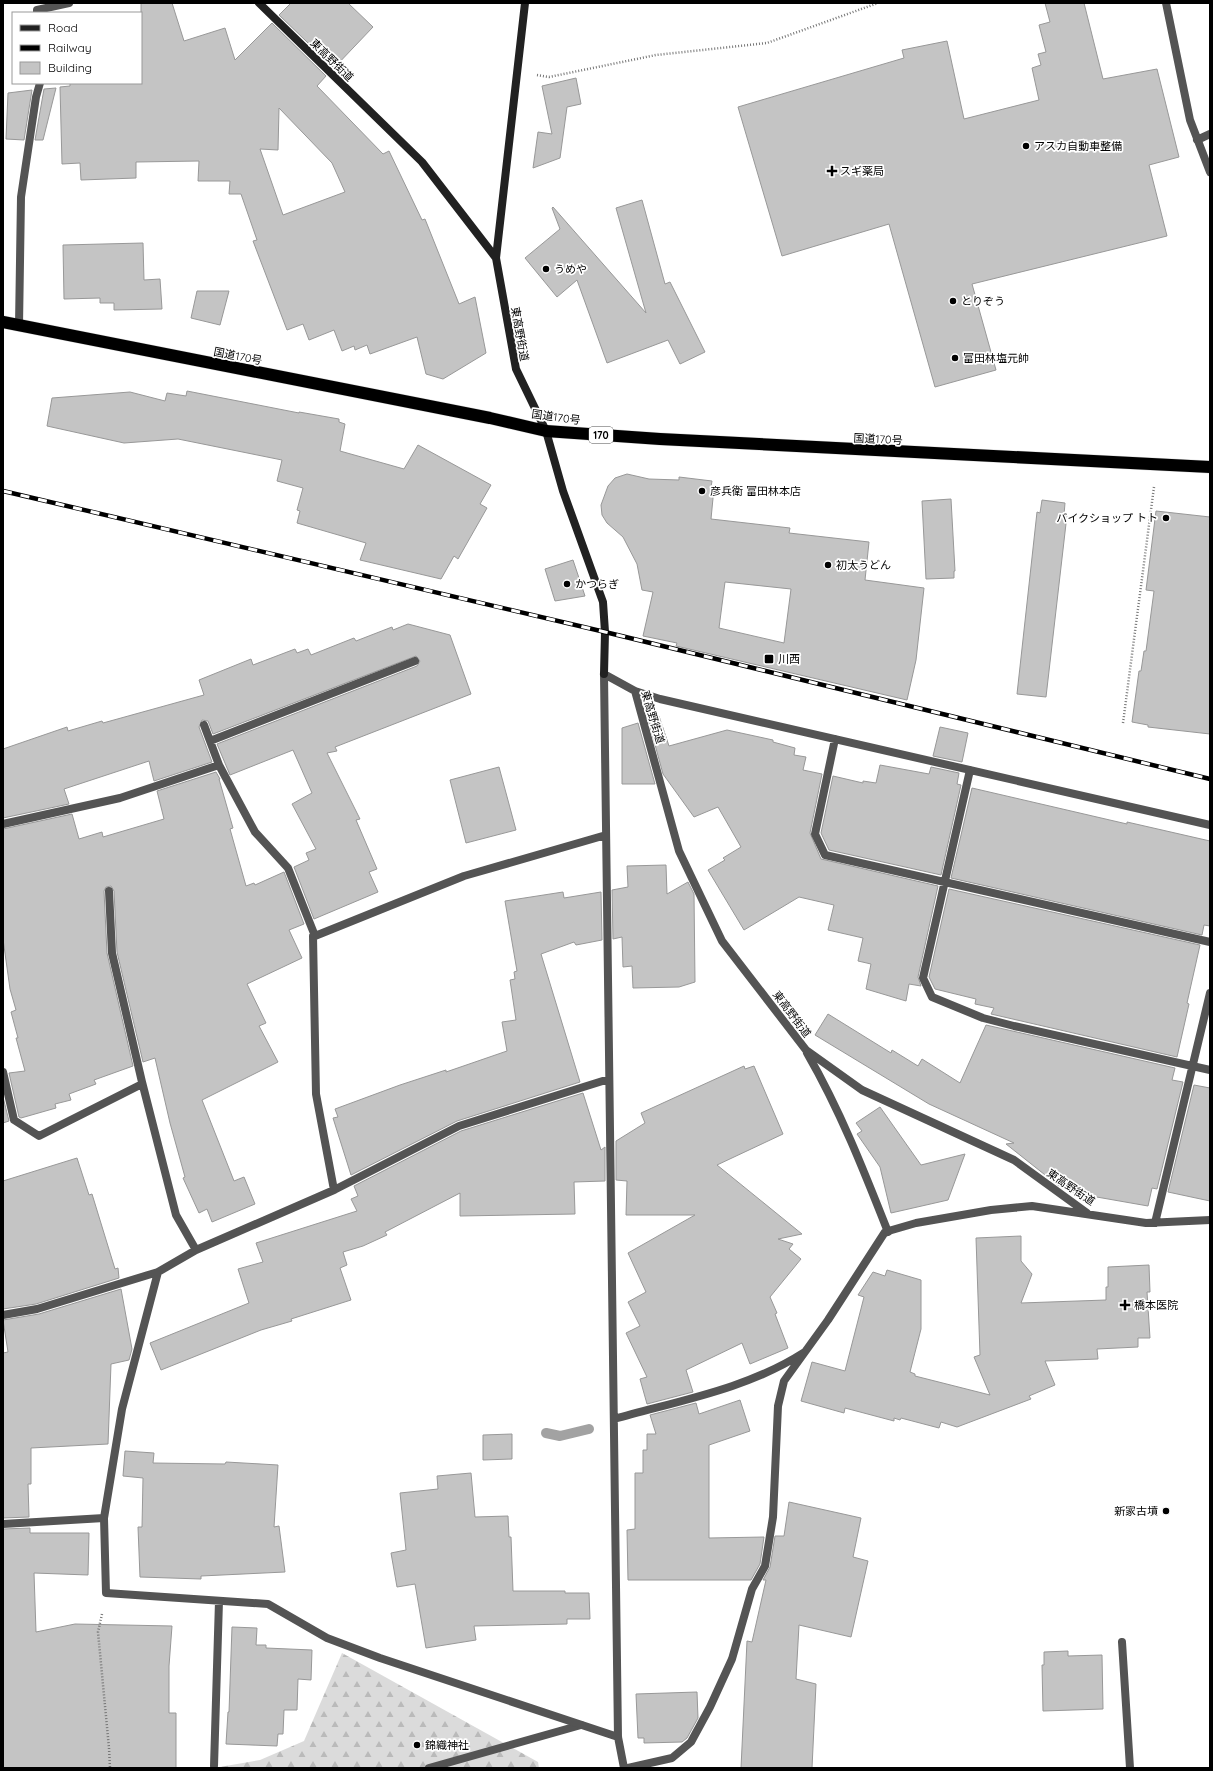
<svg xmlns="http://www.w3.org/2000/svg" width="1213" height="1771" font-family="Quicksand,'Noto Sans JP',sans-serif">
<style>
.forest{fill:url(#forest-firs)}
.lines{fill:none;stroke-linecap:round;stroke-linejoin:round}
.stream{stroke:#a2a2a2;stroke-width:10}
.building{fill:#c4c4c4;stroke:#989898;fill-rule:evenodd}
.highway-casing{stroke:#dbdbdb;stroke-width:13}
.path{stroke:#767676;stroke-width:2.5;stroke-dasharray:1 2;stroke-linecap:butt}
.lane{stroke:#545454;stroke-width:8}
.street{stroke:#545454;stroke-width:8}
.secondary{stroke:#212121;stroke-width:8}
.highway{stroke:#000;stroke-width:12}
.rail-casing{stroke:#000;stroke-width:4.5}
.rail{stroke:#fff;stroke-width:3;stroke-dasharray:9;stroke-linecap:butt}
.poi-dot{fill:#000;stroke:#fff;stroke-width:1.5}
.labels{text-anchor:middle;stroke-width:3.5;stroke-linejoin:round;paint-order:stroke}
.shield{fill:#fff;stroke:#4c4c4c;stroke-width:1}
.shield-label{font-size:10px;font-weight:bold;fill:#000}
.street-label{font-size:11px;fill:#000;stroke:#fff}
.poi-label{font-size:11px;fill:#000;stroke:#fff;text-anchor:start}
</style>
<defs>
<pattern id="forest-firs" width="22" height="20" patternUnits="userSpaceOnUse"><rect width="22" height="20" fill="#dbdbdb"/><path d="M5 1l3.5 6h-7zM16 11l3.5 6h-7z" fill="#bababa"/></pattern>
</defs>
<rect width="100%" height="100%" fill="#fff"/>
<path class="forest" d="M342 1653 538 1762 539 1768H214L260 1760 304 1741Z"/>
<g class="lines">
<path class="stream" d="M546 1433 560 1436 589 1429"/>
</g>
<path class="building" d="M141 3H172L184 41 225 28 235 60 272 23 326 76 317 86 383 154 389 151 422 220 425 219 459 304 475 297 486 353 443 379 426 374 417 337 370 354 367 345 355 350 354 346 342 351 334 330 309 340 303 324 287 330 253 241 257 240 241 194H229L230 181H198L199 161 136 162V178L81 180 80 163 62 164 60 87 70 86V83H141ZM279 108 332 163 345 192 283 215 260 149 278 150Z
M291 3H348L373 27 334 68 279 15Z
M1045 3H1084L1103 79 1157 69 1179 157 1149 165 1167 236 972 284 996 370 935 387 889 224 782 256 738 107 904 58 902 50 947 41 964 119 1039 100 1032 68 1041 65 1038 54 1046 52 1039 25 1050 22Z
M576 78 581 104 567 107 560 158 533 168 538 132 552 134 542 86Z
M56 88 43 140H35L44 89Z
M32 90 24 140 6 139 8 93Z
M642 200 665 284 670 282 705 352 680 364 668 340 607 363 577 280 557 297 525 258 560 229 552 208 553 207 646 313 616 208Z
M143 243 144 280 160 279 162 309 114 310V303H100V298L64 299 63 245Z
M197 291H229L220 325 191 318Z
M187 391 299 413V412L339 419V422L345 424 340 451 404 469 418 445 491 485 480 504 487 508 458 559 454 556 441 579 360 560 366 543 297 523 300 511 297 510 303 488 277 481 282 460 178 439 124 443 47 426 52 398 130 392 165 401 167 393 186 396Z
M627 474 649 479 679 480V477L712 481 711 487 714 488 711 519 790 528 789 533 869 542 865 580 924 588 916 660 907 700 676 646 677 643 643 636 653 592 642 590 637 564 623 537 607 523 602 515 601 505 608 486 615 478ZM725 582 791 589 784 643 719 628Z
M951 499 955 571H954V578L926 579 922 501Z
M1042 500 1065 503 1064 515H1067L1046 697 1017 694 1037 512 1040 513Z
M1156 511 1210 517V734L1148 727V725L1132 722 1139 671H1141L1144 651H1146L1154 591 1146 590Z
M573 560 585 596 555 601 545 569Z
M408 624 450 635 471 694 335 747 337 751 327 753 360 819 356 820 377 869 369 872 378 892 314 919 294 867 309 860 306 853 316 849 292 804 312 793 293 750 230 775 217 744 417 666 420 661 416 656 213 734 208 721 202 720 199 727 212 762 154 781 149 761 64 789 69 804 3 818V749L67 727 68 731 102 721 103 723 204 695 199 680 251 659 253 665 295 649 297 653 308 649 311 655 354 638 356 641 392 627 393 630Z
M659 716 669 746 727 730 773 740V742L795 748 794 755 806 757 803 770 822 774 810 833 821 859 938 886 918 977 921 986 909 984 906 1001 866 989 871 964 858 961 863 938 828 930 834 905 799 897 744 930 708 870 725 860 723 858 741 847 718 807 694 817 663 774 648 719Z
M638 723 655 784H622V728Z
M940 727 968 733 962 762 933 756Z
M880 765 929 774 931 767 959 773 957 784 961 785 941 875 829 850 821 833 833 776 863 783V781L876 783Z
M499 767 516 830 466 843 450 780Z
M216 772 220 779H219L233 828 230 829 246 886 254 883 255 885 284 872 304 924 289 930 302 958 247 984 266 1023 259 1026 278 1062 202 1100 234 1181 244 1177 255 1204 212 1222 207 1209 199 1213 183 1178 185 1177 170 1123 155 1058 143 1062 117 952 114 891 111 886 106 887 104 891 107 953 133 1066 94 1080 96 1084 69 1094 71 1100 55 1104 56 1108 21 1118 19 1117 9 1073 25 1071 16 1038H18L11 1012 16 1010 10 989 3 939V829L72 814 79 839 102 832 103 837 164 819 157 791Z
M972 788 1127 824V822L1210 841V926L1204 925 1202 935 951 878Z
M666 865 667 894 688 882 694 894 695 982 679 987 633 988 632 966 623 967 622 937 613 939 612 890 628 887 627 866Z
M949 889 1200 945 1187 1003 1189 1004 1177 1057 991 1014 994 1008 975 1004 976 999 935 989 929 977Z
M563 892 564 898 601 892 602 940 576 945 574 942 541 954 580 1082 457 1121 351 1175 333 1118 338 1117 335 1109 400 1085 446 1070V1072L507 1051 502 1022 516 1020 510 980 515 979 514 972 517 971 505 901Z
M828 1014 891 1053 892 1050 918 1066 922 1059 960 1083 986 1025 1175 1068 1172 1080 1183 1082 1157 1189 1152 1188 1148 1206 1091 1196 1089 1200 1059 1186 1006 1144 1014 1143 929 1104 815 1035Z
M744 1066 745 1069 754 1066 783 1134 717 1165 802 1234 778 1239 793 1244 789 1249 801 1259 770 1297 777 1313 775 1314 788 1348 750 1364 742 1343 686 1370 693 1392 647 1404 640 1379 647 1377 626 1333 640 1326 628 1302 646 1292 628 1253 695 1215H626L627 1181 616 1180V1141L645 1123 641 1113Z
M1194 1085 1210 1088V1201L1168 1192Z
M583 1093 601 1150 605 1147V1181L574 1182 575 1214 460 1216V1193L385 1232 387 1235 363 1246 343 1252 347 1265 340 1268 351 1300 291 1319 292 1321 261 1330 161 1370 150 1343 249 1303 238 1269 263 1262 256 1243 357 1211 351 1199 358 1196 354 1186 461 1131Z
M3 1097 9 1121 3 1123Z
M880 1107 921 1165 965 1154 948 1200 891 1213 880 1167 857 1134 862 1131 856 1123Z
M77 1158 89 1195 92 1194 115 1269 118 1268 119 1278 36 1304 3 1309V1181Z
M1021 1236V1261L1032 1274 1021 1303 1106 1300V1287H1108V1267L1149 1265 1150 1292H1147L1150 1338H1138V1347L1097 1349 1098 1359 1045 1361 1055 1385 1029 1396 1031 1399 957 1427 941 1422 939 1428 901 1418 900 1420 894 1418V1421L845 1408 844 1413 801 1401 812 1362 845 1371 864 1297 858 1295 873 1272 885 1276 887 1270 921 1280V1329L910 1372 915 1374V1376L990 1395 974 1357 980 1355 976 1238Z
M121 1289 132 1349 129 1360 111 1364 108 1444 31 1448V1484H28L29 1517 3 1518V1353L8 1352 3 1320 39 1314Z
M740 1400 750 1431 709 1445V1538L764 1537 760 1564 751 1580H628L627 1530 635 1529V1473H643V1450H647V1434H656L650 1415 696 1403 699 1414Z
M512 1434V1459L483 1460V1435Z
M125 1451 154 1453 153 1463 225 1464 226 1462 278 1465 274 1527 279 1526 285 1572 201 1576V1579L140 1577 138 1527H142L143 1478 123 1476Z
M471 1473 475 1517 508 1516 509 1537H511L513 1591H565V1593H589L590 1619H567V1624L474 1626 476 1640 426 1648 415 1584 397 1587 391 1553 406 1550 400 1493 438 1489 437 1476Z
M789 1502 861 1518 853 1557 868 1561 851 1637 799 1625 796 1679 816 1684 812 1768H741L747 1641 752 1642 766 1580H763L770 1567 775 1536H784Z
M30 1528V1533H89L88 1575 34 1573 36 1632 75 1624 172 1626 169 1666V1713H176V1768H3V1529Z
M232 1627 257 1628 256 1645H266V1648L312 1650 311 1680 298 1679 297 1710H284L283 1734H278L277 1746 226 1744 228 1712H229Z
M1068 1651V1656L1102 1655 1103 1709 1043 1711 1042 1665H1044V1652Z
M697 1692 698 1718 687 1738 682 1742 644 1743V1738H638L636 1694Z"/>
<g class="lines">
<defs>
<path id="highway" d="M3 322 490 418 546 431 660 439 1210 467"/>
</defs>
<use href="#highway" class="highway-casing"/>
<path class="path" d="M537 75 549 77 656 55 767 43 878 3
M1123 723 1154 487
M102 1614 98 1632 109 1748 110 1768"/>
<path class="lane" d="M1122 1642 1130 1768
M429 1768 581 1725"/>
<path class="street" d="M1166 3 1190 120 1210 172
M37 13V10L69 3
M1197 140 1210 134
M19 326 21 197 36 97 40 83
M604 674 618 1737 624 1768
M604 674 635 691 660 699 1210 825
M635 691 679 851 722 941 806 1050 862 1090 1014 1160 1087 1213
M204 725 219 765 255 832 288 868 315 936H313L316 1094 334 1190
M835 739 815 834 825 855 1210 942
M210 741 415 661
M970 770 923 978 932 997 983 1018 1014 1026 1210 1070
M3 824 120 798 219 765
M109 891 112 953 142 1082 176 1215 196 1250
M315 936 464 876 606 835
M807 1053C840 1110 864 1171 888 1232
M3 1072 14 1120 39 1136 142 1084
M1155 1223 1210 993
M158 1272 122 1409 104 1518 106 1593 268 1604 327 1638 380 1658 618 1737
M3 1315 37 1309 158 1272 196 1250 334 1190 459 1126 609 1079
M614 1419C677 1401 747 1389 803 1353
M3 1524 104 1518
M214 1766 219 1601
M628 1768 672 1758 691 1742 710 1707 732 1659 752 1589 765 1566 773 1517 778 1406 784 1381 828 1320 885 1232 916 1223 991 1210 1032 1206 1146 1223 1210 1220"/>
<path class="secondary" d="M259 3 422 162 496 258 516 369 546 431 563 491 603 602 605 632 604 674
M496 258 525 3"/>
<use href="#highway" class="highway"/>
<defs>
<path id="rail" d="M3 491 605 632 1210 779"/>
</defs>
<use href="#rail" class="rail-casing"/>
<use href="#rail" class="rail"/>
</g>
<g class="poi-dot">
<circle cx="1026" cy="146" r="4"/>
<path d="M830 165h4v4h4v4h-4v4h-4v-4h-4v-4h4z"/>
<circle cx="546" cy="269" r="4"/>
<circle cx="953" cy="301" r="4"/>
<circle cx="955" cy="358" r="4"/>
<circle cx="702" cy="491" r="4"/>
<circle cx="1166" cy="518" r="4"/>
<circle cx="828" cy="565" r="4"/>
<circle cx="567" cy="584" r="4"/>
<rect x="764" y="654" width="10" height="10" rx="2"/>
<path d="M1123 1299h4v4h4v4h-4v4h-4v-4h-4v-4h4z"/>
<circle cx="1166" cy="1511" r="4"/>
<circle cx="417" cy="1745" r="4"/>
</g>
<g class="labels">
<rect class="shield" x="589" y="427" width="24" height="16" rx="3"/>
<g class="shield-label">
<text x="601" y="439">170</text>
</g>
<g class="street-label">
<text transform="translate(332 60) rotate(44)" y="4">東高野街道</text>
<text transform="translate(520 334) rotate(80)" y="4">東高野街道</text>
<text transform="translate(238 356) rotate(11)" y="4">国道170号</text>
<text transform="translate(556 417) rotate(8)" y="4">国道170号</text>
<text transform="translate(878 439) rotate(3)" y="4">国道170号</text>
<text transform="translate(653 717) rotate(73)" y="4">東高野街道</text>
<text transform="translate(792 1014) rotate(53)" y="4">東高野街道</text>
<text transform="translate(1071 1187) rotate(34)" y="4">東高野街道</text>
</g>
<g class="poi-label">
<text x="1034" y="150">アスカ自動車整備</text>
<text x="840" y="175">スギ薬局</text>
<text x="554" y="273">うめや</text>
<text x="961" y="305">とりぞう</text>
<text x="963" y="362">富田林塩元帥</text>
<text x="710" y="495">彦兵衛 富田林本店</text>
<text x="1158" y="522" text-anchor="end">バイクショップ トト</text>
<text x="836" y="569">初太うどん</text>
<text x="575" y="588">かつらぎ</text>
<text x="778" y="663">川西</text>
<text x="1134" y="1309">橋本医院</text>
<text x="1158" y="1515" text-anchor="end">新家古墳</text>
<text x="425" y="1749">錦織神社</text>
</g>
</g>
<rect width="1213" height="1771" fill="none" stroke="#000000" stroke-width="8"/>
<rect x="12" y="12" width="130" height="72" fill="#ffffff" stroke="#999999"/>
<rect x="20" y="25" width="20" height="6" fill="#212121" stroke="#999999"/>
<text x="48" y="32" font-size="12" fill="#000000">Road</text>
<rect x="20" y="45" width="20" height="6" fill="#000000" stroke="#999999"/>
<text x="48" y="52" font-size="12" fill="#000000">Railway</text>
<rect x="20" y="62" width="20" height="12" fill="#c4c4c4" stroke="#999999"/>
<text x="48" y="72" font-size="12" fill="#000000">Building</text>
</svg>
